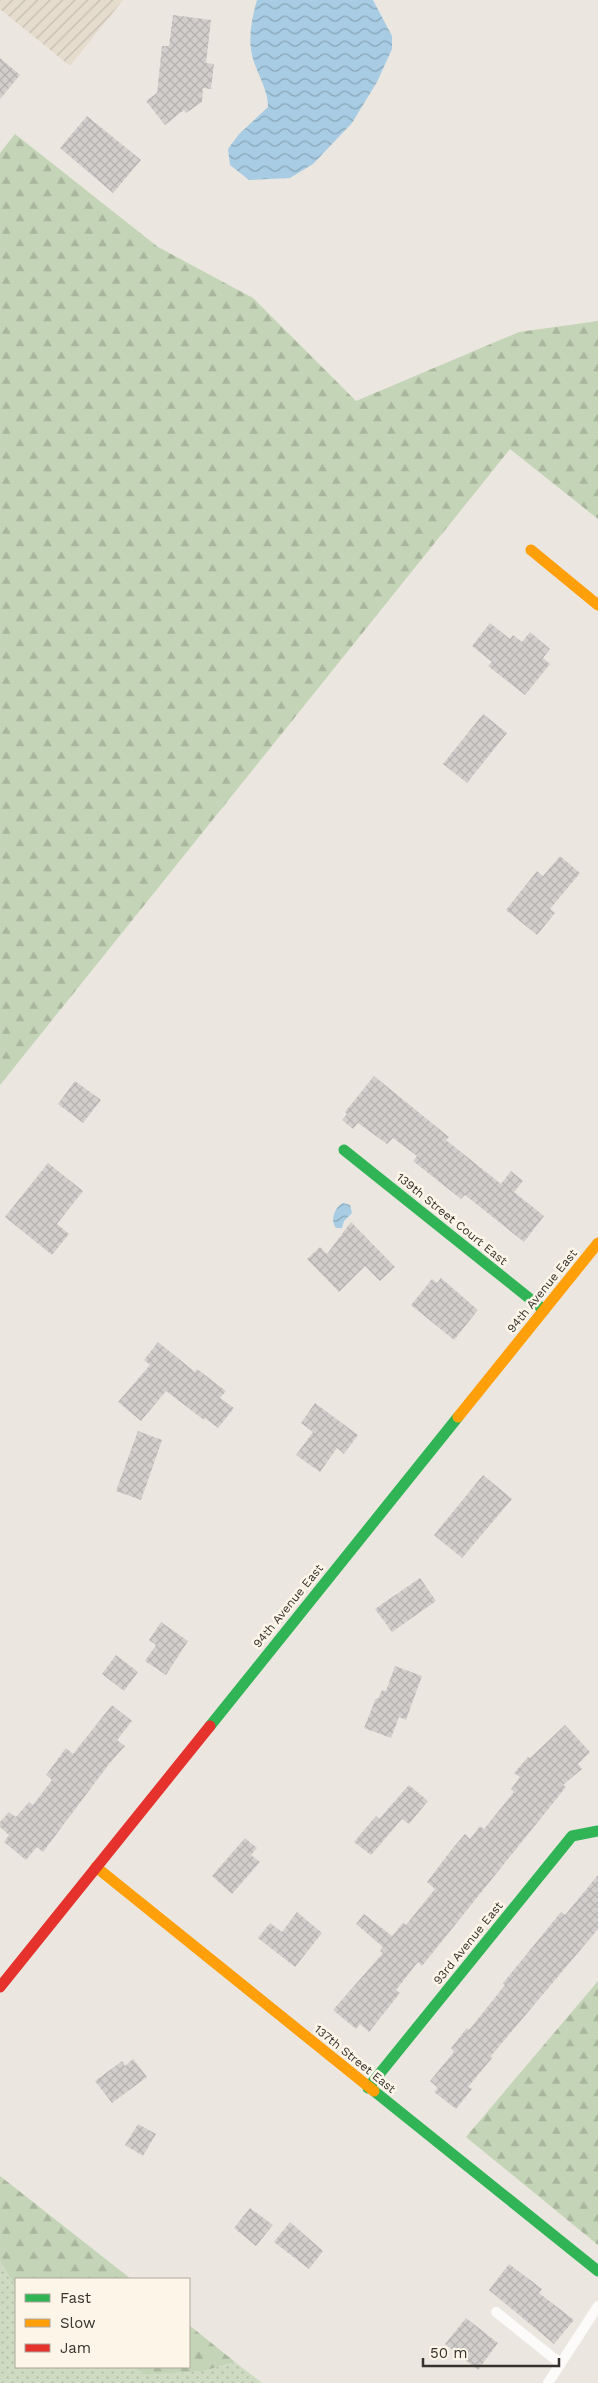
<svg xmlns="http://www.w3.org/2000/svg" width="598" height="2383" font-family="'Work Sans',sans-serif">
<style>
.industrial{fill:url(#industrial-furrows)}
.grass{fill:url(#grass-dots)}
.forest{fill:url(#forest-firs)}
.water{fill:url(#water-waves)}
.building{fill:url(#building-cross-hatch)}
.lines{fill:none;stroke-linecap:round;stroke-linejoin:round}
.lane{stroke:#fcfbfa;stroke-width:10}
.fast{stroke:#30b455;stroke-width:11}
.slow{stroke:#ff9f0a;stroke-width:11}
.jam{stroke:#e5322d;stroke-width:11}
.labels{text-anchor:middle;stroke-width:5;stroke-linejoin:round;paint-order:stroke}
.street-label{font-size:12px;fill:#36332e;stroke:#fdf5e8}
</style>
<defs>
<pattern id="industrial-furrows" width="10" height="10" patternUnits="userSpaceOnUse" patternTransform="scale(1.25)"><rect width="10" height="10" fill="#e5dcce"/><path d="M-1 1l2-2M0 10L10 0M9 11l2-2" fill="none" stroke="#c5bdb1"/></pattern>
<pattern id="grass-dots" width="8" height="8" patternUnits="userSpaceOnUse" patternTransform="scale(1.25)"><rect width="8" height="8" fill="#cedbc2"/><path d="M2 2h.1M6 6h.1" fill="none" stroke="#b2bca7" stroke-width="1.8" stroke-linecap="round"/></pattern>
<pattern id="forest-firs" width="22" height="20" patternUnits="userSpaceOnUse" patternTransform="scale(1.25)"><rect width="22" height="20" fill="#c4d4b6"/><path d="M5 1l3.5 6h-7zM16 11l3.5 6h-7z" fill="#a9b69d"/></pattern>
<pattern id="water-waves" width="16" height="10" patternUnits="userSpaceOnUse" patternTransform="scale(1.25)"><rect width="16" height="10" fill="#a7cce3"/><path d="M0 5q4-4 8 0t8 0" fill="none" stroke="#89a6b8"/></pattern>
<pattern id="building-cross-hatch" width="8" height="8" patternUnits="userSpaceOnUse" patternTransform="scale(1.25)"><rect width="8" height="8" fill="#d2cecc"/><path d="M0 0l8 8M0 8l8-8" fill="none" stroke="#b5b1b0"/></pattern>
</defs>
<rect width="100%" height="100%" fill="#ebe7e0"/>
<path class="industrial" d="M0 0H123L70 66 0 9Z"/>
<path class="grass" d="M0 2261 16 2287V2367H132L146 2375 203 2371 235 2362 262 2383H0Z"/>
<path class="forest" d="M15 134 158 247 253 298 356 401 519 332 598 321V519L510 449 0 1085V153Z
M598 1981V2245L466 2137Z
M0 2176 131 2279H16V2287L0 2261Z
M189 2325 235 2362 203 2371 146 2375 132 2367H189Z"/>
<path class="water" d="M257 0H373L392 36V49L377 82 352 123 313 164 290 178 249 180 230 165 228 149 239 134 268 107C268 88 256 73 252 55 248 37 252 17 257 0Z
M343 1203 350 1205 352 1213 344 1221 342 1228H336C330 1220 334 1208 343 1203Z"/>
<path class="building" d="M173 15 211 20 206 63 214 64 211 89 203 88 202 102 186 113 184 110 165 125 146 101 157 93 162 46H169Z
M0 58 20 75 0 99Z
M87 116 141 160 113 193 60 148Z
M490 623 510 639 513 635 522 642 530 632 550 649 543 658 550 664 525 695 488 666 492 662 472 646Z
M483 714 507 733 467 783 443 764Z
M560 856 580 873 550 909 555 913 537 935 506 910 537 871 543 876Z
M374 1076 449 1137 446 1140 501 1184 511 1171 523 1181 514 1192 544 1216 524 1242 465 1195 461 1199 413 1161 417 1156 393 1138 387 1144 358 1123 353 1129 342 1120 347 1114 345 1112Z
M75 1081 101 1100 83 1123 58 1104Z
M48 1163 83 1191 57 1224 69 1234 52 1255 5 1217Z
M351 1222 395 1267 380 1281 365 1266 339 1292 307 1259 320 1247 327 1254Z
M441 1278 478 1310 454 1340 411 1305 432 1279 437 1283Z
M158 1342 195 1372 197 1369 226 1391 220 1398 234 1408 218 1428 205 1418 204 1420 166 1391 141 1421 118 1402 150 1365 144 1360Z
M315 1403 358 1435 344 1454 337 1448 320 1472 296 1455 313 1432 301 1423Z
M138 1431 162 1440 141 1500 116 1491Z
M483 1475 512 1499 462 1558 434 1535Z
M420 1578 436 1601 392 1632 375 1609Z
M161 1622 188 1641 166 1675 145 1661 156 1645 149 1640Z
M116 1655 138 1672 124 1691 102 1674Z
M395 1666 422 1676 406 1720 399 1717 391 1738 364 1728 376 1698 378 1699 382 1690 386 1691Z
M112 1705 132 1721 117 1740 125 1746 109 1764 43 1852 37 1847 26 1860 4 1842 9 1835 0 1827V1822L9 1812 16 1817 29 1802 33 1805 52 1780 46 1775 66 1748 73 1754Z
M565 1725 590 1752 578 1764 582 1769 563 1785 566 1787 422 1966 418 1962 396 1990 400 1993 369 2032 360 2024 356 2029 333 2010 383 1953 380 1951 383 1947 356 1924 364 1914 392 1936 403 1923 406 1925 435 1889 427 1882 452 1849 465 1834 470 1839 480 1826 484 1829 514 1792 511 1789 520 1777 514 1773 528 1757 530 1758Z
M409 1785 428 1801 409 1824 402 1819 371 1855 354 1842 376 1816 379 1819Z
M245 1838 257 1848 251 1855 260 1862 232 1894 212 1876Z
M598 1875V1929L491 2056 492 2058 468 2087 472 2089 456 2109 434 2092 438 2088 430 2081 454 2052 451 2048 467 2028 469 2030 505 1985 503 1983 561 1912 565 1915Z
M297 1912 322 1933 295 1967 258 1938 270 1923 282 1932Z
M133 2059 147 2077 112 2103 95 2081 122 2061 125 2066Z
M138 2124 156 2134 143 2156 125 2145Z
M250 2208 273 2225 256 2246 234 2228Z
M290 2222 323 2251 309 2269 274 2242Z
M509 2264 542 2289 539 2293 574 2320 554 2344 489 2290Z
M466 2318 498 2343 478 2370 445 2344Z"/>
<g class="lines">
<path class="lane" d="M496 2312 561 2364
M548 2383 598 2306"/>
<path class="fast" d="M344 1150 544 1310
M210 1726 458 1417
M368 2088 572 1836 598 1831
M374 2091 598 2271"/>
<path class="slow" d="M531 550 598 605
M458 1417 598 1243
M96 1867 374 2091"/>
<path class="jam" d="M0 1987 210 1726"/>
</g>
<g class="labels">
<g class="street-label">
<text transform="translate(452 1219) rotate(39)" y="4">139th Street Court East</text>
<text transform="translate(542 1291) rotate(-51)" y="4">94th Avenue East</text>
<text transform="translate(288 1606) rotate(-51)" y="4">94th Avenue East</text>
<text transform="translate(468 1943) rotate(-51)" y="4">93rd Avenue East</text>
<text transform="translate(355 2059) rotate(39)" y="4">137th Street East</text>
</g>
</g>
<rect x="15" y="2278" width="175" height="90" fill="#fdf5e8" stroke="#ada79e"/>
<rect x="25" y="2294" width="25" height="8" fill="#30b455" stroke="#ada79e"/>
<text x="60" y="2303" font-size="15" fill="#36332e">Fast</text>
<rect x="25" y="2319" width="25" height="8" fill="#ff9f0a" stroke="#ada79e"/>
<text x="60" y="2328" font-size="15" fill="#36332e">Slow</text>
<rect x="25" y="2344" width="25" height="8" fill="#e5322d" stroke="#ada79e"/>
<text x="60" y="2353" font-size="15" fill="#36332e">Jam</text>
<path d="M423 2358v8h136v-8" fill="none" stroke="#36332e" stroke-width="2.5"/>
<text x="430" y="2358" font-size="15" fill="#36332e" stroke="#fdf5e8" stroke-width="4" paint-order="stroke">50 m</text>
</svg>
